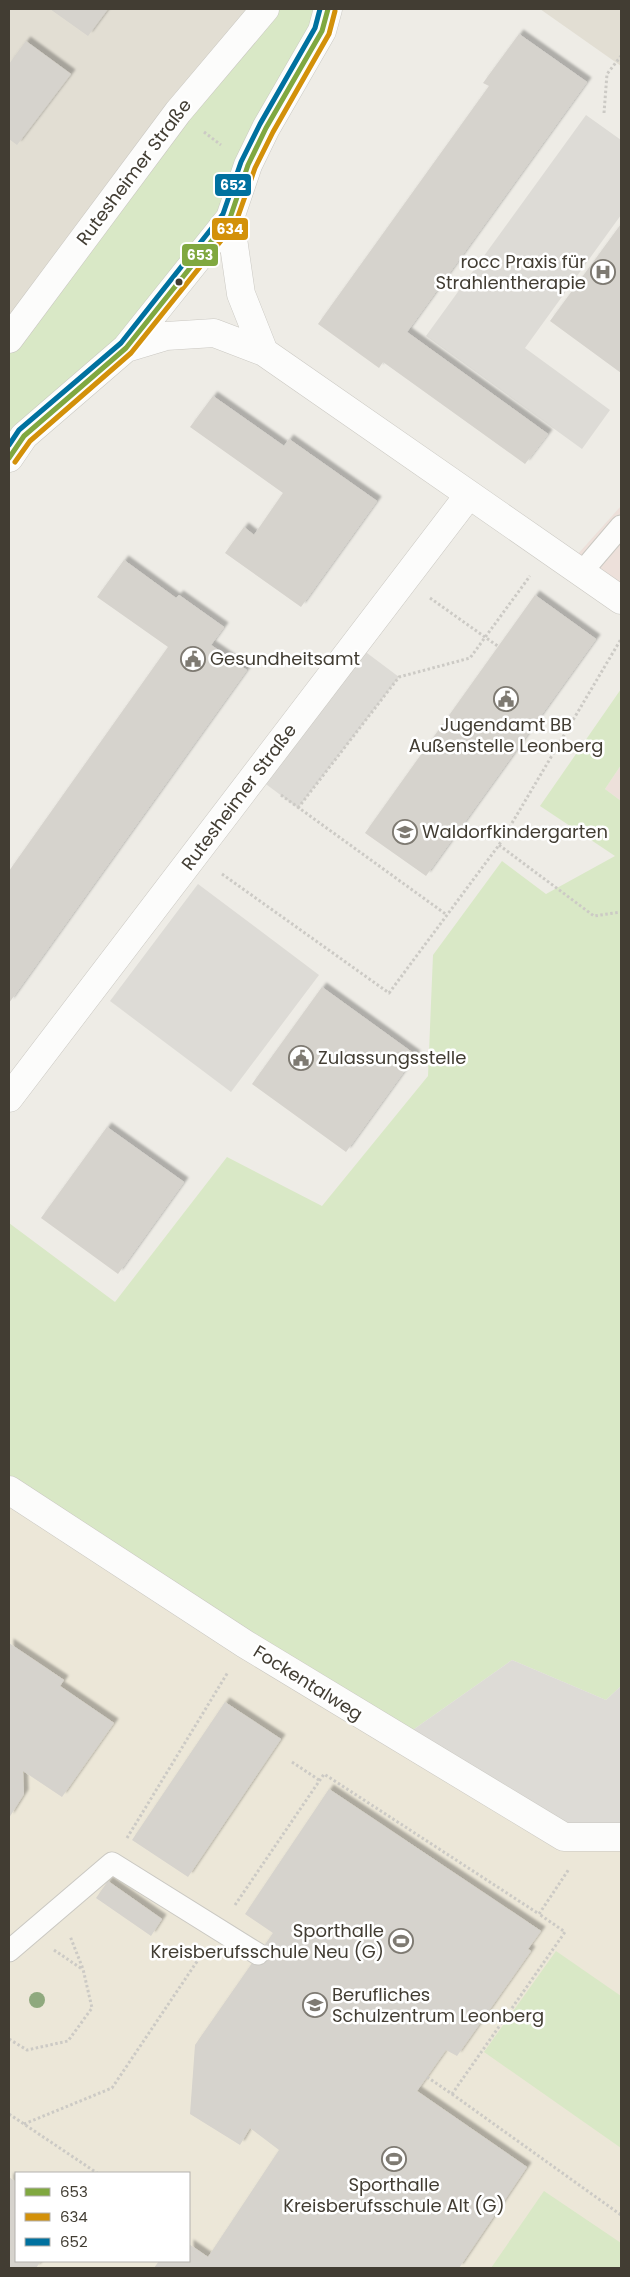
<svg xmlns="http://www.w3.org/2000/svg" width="630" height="2277" font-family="Poppins,sans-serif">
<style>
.residential{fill:#e2ded3}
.education{fill:#ece7d8;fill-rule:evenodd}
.medical{fill:#ede0da}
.green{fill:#d9e8c6}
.parking{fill:#dddbd6}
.building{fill:#d6d3cd;filter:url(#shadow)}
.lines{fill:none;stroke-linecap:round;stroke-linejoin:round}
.service-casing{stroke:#cac8c2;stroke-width:23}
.minor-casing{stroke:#cac8c2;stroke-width:29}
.tertiary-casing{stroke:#cac8c2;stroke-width:29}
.path{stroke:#cccac5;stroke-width:3;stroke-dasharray:2.5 2.5;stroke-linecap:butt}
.service{stroke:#fcfcfb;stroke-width:21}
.minor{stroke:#fcfcfb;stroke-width:28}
.tertiary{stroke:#fcfcfb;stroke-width:28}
.bus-1-casing{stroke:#fff;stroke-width:9}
.bus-2-casing{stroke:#fff;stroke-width:9}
.bus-3-casing{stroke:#fff;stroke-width:9}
.bus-1{stroke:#80a840;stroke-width:5}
.bus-2{stroke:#d3910a;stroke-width:5}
.bus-3{stroke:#00719f;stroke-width:5}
.tree{fill:#8fa97e}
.bus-dot{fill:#423d33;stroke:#fff;stroke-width:2}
.labels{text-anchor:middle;stroke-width:5;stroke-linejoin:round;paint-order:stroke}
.street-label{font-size:18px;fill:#423d33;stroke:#fff}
.poi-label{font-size:18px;fill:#423d33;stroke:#fff;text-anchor:start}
.line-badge{stroke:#fff;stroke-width:2}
.badge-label{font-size:14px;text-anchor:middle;font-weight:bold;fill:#fff}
</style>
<defs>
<filter id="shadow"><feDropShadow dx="4.5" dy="-4.5" stdDeviation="1" flood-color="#0004"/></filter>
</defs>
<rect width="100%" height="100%" fill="#eeece6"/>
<path class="residential" d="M9 9H288L9 339Z
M540 9H621V66Z"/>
<path class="education" d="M9 1490 245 1644 621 1837V2268H9ZM16 2173H189V2261H16Z"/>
<path class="medical" d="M621 506V586L578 554Z
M621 765V801L605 789Z"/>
<path class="green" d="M265 9H328L230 218 9 458V339Z
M621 689V765L605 789 621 801V1686L606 1700 512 1660 400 1739 9 1490V1223L115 1302 227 1157 322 1206 428 1076 433 955 502 861 546 894 615 856 540 806Z
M556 1951 621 1996V2148L484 2052Z
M544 2191 621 2243V2268H491Z"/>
<path class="parking" d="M586 115 621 140V215L525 348 610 410 582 449 426 336Z
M355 644 399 677 298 808 255 776Z
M198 884 319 975 231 1092 110 1001Z
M512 1660 606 1700 621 1686V1837H564L400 1739Z"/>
<path class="building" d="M50 9H108L88 36Z
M519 34 587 82 407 332 548 434 525 464 383 362 379 368 318 324 489 86 483 83Z
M26 41 71 74 17 145 9 139V64Z
M621 224V373L550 321Z
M213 396 284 446 289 439 377 501 301 607 225 553 244 527 254 535 283 493 190 427Z
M124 560 176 598 179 595 224 627 211 645 247 670 9 1003V871L168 647 97 597Z
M535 595 596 639 426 876 365 833Z
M322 987 416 1055 346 1152 252 1084Z
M107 1127 184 1182 118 1274 41 1218Z
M9 1643 64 1680 60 1686 114 1723 62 1797 23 1771 24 1794 9 1818Z
M225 1702 281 1739 188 1877 132 1840Z
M329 1789 541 1931 528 1949 531 1951 457 2056 446 2050 417 2091 527 2167 459 2268H154L159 2261H189V2244L208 2257 279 2150 250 2128 240 2145 190 2114 195 2045 273 1933 245 1914Z
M108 1881 162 1919 151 1936 96 1898Z
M9 2177 16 2182V2261H41L36 2268H9Z"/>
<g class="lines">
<defs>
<path id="service" d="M581 573 621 526
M9 1951 112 1863 258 1954"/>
<path id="minor" d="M230 218 241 294 264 352
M126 348 166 336 214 333 264 352 621 600
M9 458 24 436 126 348 230 218 248 165 266 128 322 31 328 9
M9 1098 468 496
M9 1490 245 1644 564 1837H621"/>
<path id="tertiary" d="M9 339 178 112 265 9"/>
</defs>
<use href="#service" class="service-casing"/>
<use href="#minor" class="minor-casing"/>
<use href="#tertiary" class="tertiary-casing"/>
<path class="path" d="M604 113 607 74 621 56
M204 132 221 145
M430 598 499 647
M281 795 447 915
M298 808 399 677 470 658 530 576
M499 845 594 916 621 912
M222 874 389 993 499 845 621 639
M292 1762 319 1780
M127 1838 228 1672
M235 1905 324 1774 539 1914 569 1869
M54 1950 82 1969
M9 2039 27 2050 68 2041 92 2008 83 1969 70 1936
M427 2077 452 2094 565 1932 539 1914
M452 2094 621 2215
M9 2114 97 2173
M24 2124 112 2088 202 1954"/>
<use href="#service" class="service"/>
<use href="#minor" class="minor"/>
<use href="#tertiary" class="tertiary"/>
<defs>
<path id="bus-1" d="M9 458 24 436 126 348 230 218 248 165 266 128 322 31 328 9"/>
<path id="bus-2" d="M15 462 30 441 131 353 236 222 255 168 273 132 329 34 335 11"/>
<path id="bus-3" d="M9 445 19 430 121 343 223 214 241 162 260 124 315 28 320 9"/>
</defs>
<use href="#bus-1" class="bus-1-casing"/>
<use href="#bus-2" class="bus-2-casing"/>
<use href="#bus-3" class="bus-3-casing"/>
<use href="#bus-1" class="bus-1"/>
<use href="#bus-2" class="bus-2"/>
<use href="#bus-3" class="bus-3"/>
</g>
<circle class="tree" cx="37" cy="2000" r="8"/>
<defs>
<symbol id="hospital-ring" viewBox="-11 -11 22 22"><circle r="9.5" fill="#fff" stroke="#7e7a72" stroke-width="1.5"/><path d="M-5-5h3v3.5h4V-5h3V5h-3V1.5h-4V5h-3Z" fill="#7e7a72"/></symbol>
<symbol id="civic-ring" viewBox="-11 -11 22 22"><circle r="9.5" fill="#fff" stroke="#7e7a72" stroke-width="1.5"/><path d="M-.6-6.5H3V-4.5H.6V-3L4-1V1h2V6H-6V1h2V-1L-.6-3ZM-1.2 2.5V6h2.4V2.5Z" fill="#7e7a72"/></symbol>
<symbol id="school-ring" viewBox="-11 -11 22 22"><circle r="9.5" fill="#fff" stroke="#7e7a72" stroke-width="1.5"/><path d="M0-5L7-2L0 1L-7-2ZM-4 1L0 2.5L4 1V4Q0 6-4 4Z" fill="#7e7a72"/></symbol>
<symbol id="stadium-ring" viewBox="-11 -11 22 22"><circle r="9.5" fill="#fff" stroke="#7e7a72" stroke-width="1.5"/><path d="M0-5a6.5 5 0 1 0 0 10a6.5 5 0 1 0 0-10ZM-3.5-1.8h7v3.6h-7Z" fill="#7e7a72"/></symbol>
</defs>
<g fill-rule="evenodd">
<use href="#hospital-ring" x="589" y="258" width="28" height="28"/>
<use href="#civic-ring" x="179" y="645" width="28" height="28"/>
<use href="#civic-ring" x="492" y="685" width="28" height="28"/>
<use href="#school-ring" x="391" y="818" width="28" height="28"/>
<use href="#civic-ring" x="287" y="1044" width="28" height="28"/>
<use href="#stadium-ring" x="387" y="1927" width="28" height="28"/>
<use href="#school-ring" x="301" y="1991" width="28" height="28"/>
<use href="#stadium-ring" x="380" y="2145" width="28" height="28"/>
</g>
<circle class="bus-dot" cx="179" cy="282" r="4.5"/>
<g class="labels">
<g class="street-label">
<text transform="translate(134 172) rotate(-53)" y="6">Rutesheimer Straße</text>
<text transform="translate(239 797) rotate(-53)" y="6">Rutesheimer Straße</text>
<text transform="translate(308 1683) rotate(32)" y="6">Fockentalweg</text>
</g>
<g class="poi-label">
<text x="586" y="268" text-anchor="end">rocc Praxis für<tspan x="586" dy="21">Strahlentherapie</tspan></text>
<text x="210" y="665">Gesundheitsamt</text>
<text x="506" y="731" text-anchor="middle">Jugendamt BB<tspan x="506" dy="21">Außenstelle Leonberg</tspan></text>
<text x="422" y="838">Waldorfkindergarten</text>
<text x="318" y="1064">Zulassungsstelle</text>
<text x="384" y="1937" text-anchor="end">Sporthalle<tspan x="384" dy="21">Kreisberufsschule Neu (G)</tspan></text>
<text x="332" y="2001">Berufliches<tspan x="332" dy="21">Schulzentrum Leonberg</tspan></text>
<text x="394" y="2191" text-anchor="middle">Sporthalle<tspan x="394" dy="21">Kreisberufsschule Alt (G)</tspan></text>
</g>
</g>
<g class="line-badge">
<rect x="214" y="173" width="38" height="24" rx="5" fill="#00719f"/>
<rect x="211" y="217" width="38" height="24" rx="5" fill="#d3910a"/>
<rect x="181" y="243" width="38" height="24" rx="5" fill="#80a840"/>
</g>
<g class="badge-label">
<text x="233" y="190">652</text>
<text x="230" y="234">634</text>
<text x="200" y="260">653</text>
</g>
<rect width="630" height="2277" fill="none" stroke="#423d33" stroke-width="20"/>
<rect x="15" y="2172" width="175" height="90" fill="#ffffff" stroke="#b3b1ad"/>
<rect x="25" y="2188" width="25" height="8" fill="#80a840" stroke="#b3b1ad"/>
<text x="60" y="2197" font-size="15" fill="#423d33">653</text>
<rect x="25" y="2213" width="25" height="8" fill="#d3910a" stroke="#b3b1ad"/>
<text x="60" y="2222" font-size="15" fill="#423d33">634</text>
<rect x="25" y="2238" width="25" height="8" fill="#00719f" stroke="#b3b1ad"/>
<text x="60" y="2247" font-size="15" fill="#423d33">652</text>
</svg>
